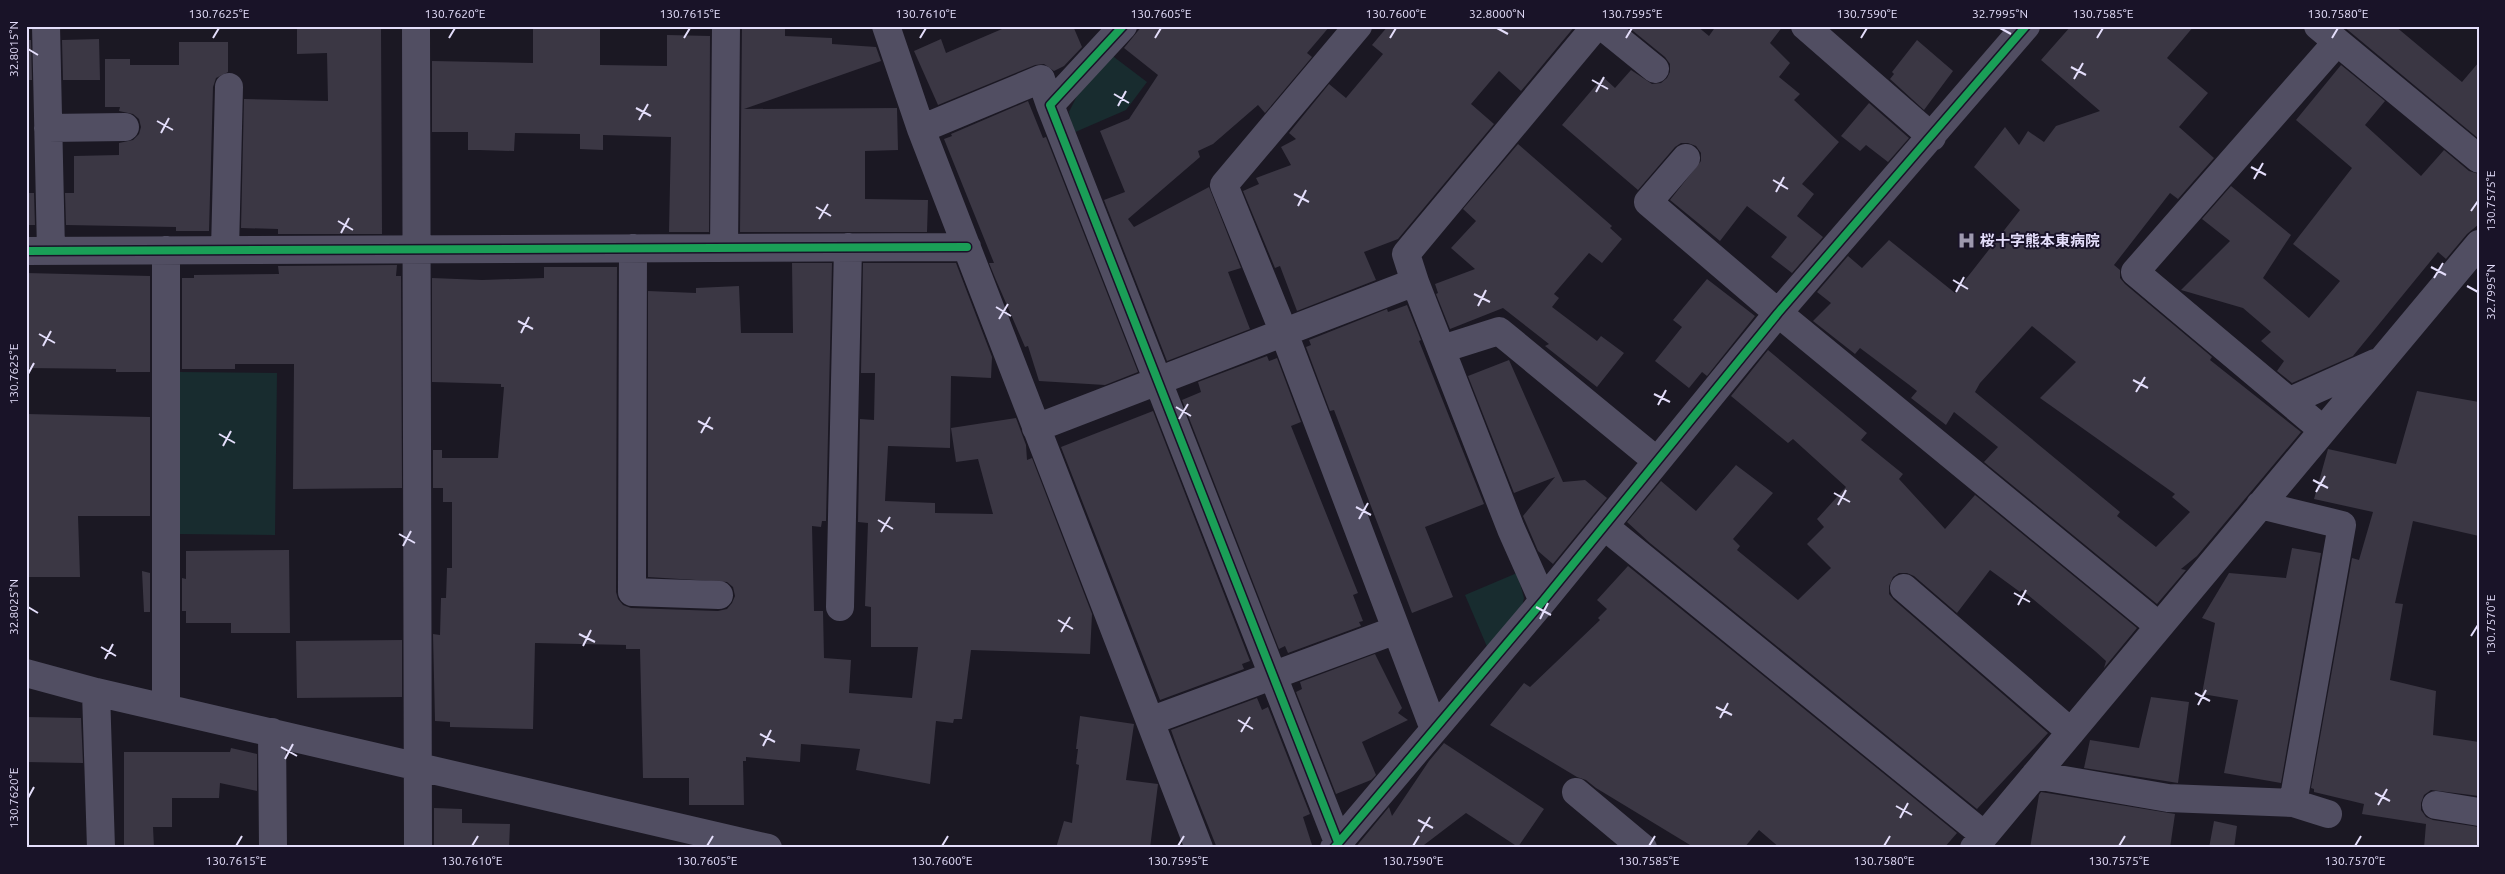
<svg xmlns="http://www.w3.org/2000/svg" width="2505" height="874" font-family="Ubuntu,'Noto Sans JP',sans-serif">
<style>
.green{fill:#182c2f}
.building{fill:#3b3744;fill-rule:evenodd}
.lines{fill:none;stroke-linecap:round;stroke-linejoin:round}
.minor{stroke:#514e62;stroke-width:28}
.cycleway-casing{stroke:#191328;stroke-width:11}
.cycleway{stroke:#1a9f57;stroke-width:8}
.ticks{fill:none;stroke:#e4defb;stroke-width:2}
.labels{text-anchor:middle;stroke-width:4;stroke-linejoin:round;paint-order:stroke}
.poi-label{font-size:15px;font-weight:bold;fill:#e4defb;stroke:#191328;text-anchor:start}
.neatline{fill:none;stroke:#e4defb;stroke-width:2}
.ticks-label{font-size:12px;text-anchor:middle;fill:#e4defb}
</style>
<rect width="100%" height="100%" fill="#1b1823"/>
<path class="green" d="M1110 54 1147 82 1126 110 1073 133 1069 112 1077 96Z
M178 372 277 373 275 535 176 534Z
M1517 573 1524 598 1521 611 1488 649 1465 595Z"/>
<path class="building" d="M297 26H381L382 234H278V229L241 228 244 99 328 101 327 53 297 54Z
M533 26H600V65L667 66V35L710 36 709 232H669L671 137 603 135V150L580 149V134L515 133 514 151 479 150H468V132H432V61L533 63Z
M742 26H785V36L832 38V44L876 47 881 61 744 109 897 108 898 150 865 151V199L928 200 927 232H740Z
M1009 26H1073L1082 47 1064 66 1054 71 1044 64 1035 65 938 105 914 51 941 39 946 53Z
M1142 26H1330L1307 53 1312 57 1265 113 1258 105 1213 144 1198 151 1200 157 1128 219 1134 227 1209 187 1241 268 1228 272 1250 329 1167 361 1104 200 1125 192 1100 131 1129 119 1158 75 1124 48Z
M1388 26H1575L1521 91 1499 71 1471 104 1494 124 1398 239 1364 252 1376 280 1297 311 1280 266 1275 268 1243 191 1259 184 1256 178 1291 165 1281 147 1296 139 1289 133 1329 84 1346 98 1383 54 1372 45Z
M1627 26H1697L1709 36 1716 26H1783L1770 43 1790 63 1779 77 1800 94 1794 100 1839 142 1802 184 1814 194 1797 216 1823 237 1792 273 1771 257 1787 237 1747 206 1720 241 1670 200 1701 161V153L1696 146 1688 143H1681L1675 147 1638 190 1562 125 1603 77 1615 88 1631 70 1652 84 1661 83 1667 78 1670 72V64L1665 57Z
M2071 26H2194L2167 58 2208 93 2179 127 2214 158 2178 199 2170 193 2114 265 2120 270V278L2125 284 2212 357 2210 360 2301 432 2197 556 2181 569 2186 570 2157 604 1984 462 1998 447 1954 412 1946 425 1911 398 1917 391 1908 384 1860 348 1855 354 1813 321 1831 303 1817 292 1848 256 1862 268 1889 240 1955 293 2020 210 1974 167 2005 127 2019 145 2028 131 2044 142 2056 126 2100 111 2041 60ZM2032 326 2076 362 2040 398 2175 494 2172 497 2190 512 2156 547 2117 516 2120 512 1975 392 1980 383Z
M2343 26H2395L2462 82 2479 62V139Z
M99 39 100 80H63L62 40Z
M26 40H31L32 80H26Z
M1917 40 1953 71 1924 110 1890 79 1894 74 1892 72Z
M179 42H228V72L216 78 213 87 209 231H176V227L66 225 65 193H74V156L119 155V143L133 140 139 134 141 127 139 119 133 114 119 111 120 107H105V59H130V65H179Z
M2341 65 2385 101 2365 125 2421 176 2444 150 2469 171 2479 174V224L2467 234 2446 259 2438 252 2353 356 2292 383 2277 371 2284 361 2261 341 2271 332 2243 308 2181 290 2230 241 2202 219 2231 186 2291 235 2263 278 2309 318 2340 281 2293 244 2352 168 2296 120Z
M1028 101 1043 138 1046 137 1138 372 1105 385 1039 381 1028 346 1025 347 996 280 989 263H994L944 139 952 136 951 134Z
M1869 103 1909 138 1888 162 1866 145 1860 151 1841 136Z
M1518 144 1612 226 1610 228 1622 239 1602 263 1589 253 1554 294 1559 298 1552 307 1597 341 1601 336 1624 353 1597 387 1545 346 1549 344 1503 308 1450 329 1436 294 1438 293 1435 284 1475 269 1451 248 1476 221 1463 209Z
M26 193H34L35 225H26Z
M792 263H832L826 521H822L821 527 812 526 814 611H823L824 658 851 660 849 693 912 698 918 647H871V607L865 606 868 523 858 522 860 419 874 420 875 373H861L863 263H956L992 357 991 378 951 376 950 448 888 446 885 501 935 503V513L993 514 978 459 956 462 951 428 1016 418 1026 445 1027 460 1032 458 1092 614 1090 654 971 650 962 719H954L953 723 936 721 930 784 856 770 860 749 801 744 800 762 746 757V761H743L744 805H689V778H643L640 649H626V645L535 643 533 729 450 727V722L435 721 433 634 440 635 441 598H446L447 568H452V502H443V488H433V450H442V458H498L504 387H501V384L432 382V278L482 280 544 278V267H617L616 592 618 599 623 605 631 608 718 611 727 609 732 603 735 596 733 587 727 582 648 577V291L696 293V288L739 286 741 333H793Z
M397 265 396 276H401L402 488 293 489 294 364H235V369H182V278H194V275L279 274 278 266Z
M26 273 150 276V372H116V369L26 368Z
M1707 279 1755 316 1707 376 1702 372 1689 388 1655 361 1682 327 1673 320Z
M1407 305 1421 340 1419 341 1484 504 1425 527 1453 597 1412 613 1334 410 1330 411 1306 347 1311 345 1309 340 1387 309 1388 312Z
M1768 350 1867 433 1861 440 1903 474 1899 479 1945 529 1975 495 2137 628 2104 668 2106 661 2095 651 2022 590 2020 592 1990 570 1957 613 1914 576 1907 573H1899L1893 577 1889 586V594L1894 600 2048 733 1977 809 1650 543 1627 522 1661 481 1696 511 1736 465 1773 493 1733 539 1740 546 1737 550 1798 600 1831 568 1807 544 1824 527 1817 519 1846 487 1793 439 1788 443 1731 396Z
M1267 356 1269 361 1277 358 1301 422 1291 426 1358 593 1353 595 1363 621 1359 622 1361 626 1288 653 1285 646 1279 649 1182 400 1201 392 1198 382Z
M1509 360 1563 482 1585 480 1607 498 1553 564 1538 551 1523 516 1555 477 1514 493 1468 376Z
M2417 391 2479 402V536L2413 521 2395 603 2403 604 2390 680 2436 691 2433 735 2479 742V796L2431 790 2424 795 2421 803V810L2426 817 2433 820 2479 827V848H2424L2426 824 2362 814 2364 804 2314 792V789L2311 788 2352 558 2359 560 2373 512 2314 499 2328 449 2396 464Z
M1153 411 1250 661 1242 664 1244 669 1160 700 1061 447Z
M27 414 150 417V516H78L80 577H26Z
M2292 548 2321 553 2281 783 2224 773 2238 700 2202 694 2215 623 2202 618 2229 573 2286 578Z
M289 550 290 633H231V623H186V611H182V578L186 579V551Z
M1628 566 1957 833 1944 848H1780L1759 830 1744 848H1695L1596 788 1586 780 1577 777 1490 725 1524 683 1530 687 1600 620 1598 618 1607 609 1597 600Z
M142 571 150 573V612H144Z
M402 640V697L297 698 296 641Z
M1375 654 1402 708 1398 713 1408 720 1362 742 1376 775 1371 780 1336 794 1296 692 1302 689 1300 682Z
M2151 697 2189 702 2178 783 2084 768 2090 740 2139 748Z
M1257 698 1262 710 1268 707 1310 814 1303 817 1313 848H1217L1181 758 1171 730Z
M1080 716 1134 724 1126 780 1158 784 1150 848H1056L1064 821 1072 823 1079 765 1076 764 1078 749H1076Z
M26 717 81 718 83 763 26 762Z
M1444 743 1544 809 1518 847 1466 813 1420 848H1355L1389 807 1392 816 1429 761Z
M231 748 257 754V791L220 783 219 798H172V827H153L154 848H124V752H230Z
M2041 792 2175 814 2170 848H2030L2039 795Z
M434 808 462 809V823L510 824 509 848H434Z
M2214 821 2237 826 2234 848H2209Z"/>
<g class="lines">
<path class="minor" d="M46 26 51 251
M416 26 418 848
M886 26 921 129 1199 848
M1123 26 1050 105 1338 842
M1358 26 1224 185 1284 333 1434 729
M1602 26 1655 69
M1805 26 1932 137
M2318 26 2479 159
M48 128 125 127
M921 129 1041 79 1050 105
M1686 158 1648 202 1778 313 2159 626
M633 248 632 592 719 595
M724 248 726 26
M225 250 229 87
M26 251 967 247
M1442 349 1499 331 1657 461
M2290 401 2375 363
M1036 428 1415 282
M2323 430 2135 272 2337 42
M2260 505 2342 525 2293 803
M1604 526 1984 835
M1904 588 2071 732
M1543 601 1511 529 1415 282 1406 254 1596 26
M840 607 848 247
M26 673 96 692 768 848
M96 692 101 848
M166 708V250
M1150 721 1396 630
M272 732 273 848
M2035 775 2168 798 2293 803 2328 814
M1576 792 1643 848
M2436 805 2479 812
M1334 848 1543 601 1778 313 2026 26
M1974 848 2479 244"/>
<defs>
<path id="cycleway" d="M1123 26 1050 105 1338 842
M26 251 967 247
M1334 848 1543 601 1778 313 2026 26"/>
</defs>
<use href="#cycleway" class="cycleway-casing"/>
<use href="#cycleway" class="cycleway"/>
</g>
<path class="ticks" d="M1497 28 1508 34M2000 28 2011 34M213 38 219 28M449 38 455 28M684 38 690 28M920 38 926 28M1155 38 1161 28M1390 38 1396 28M1626 38 1632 28M1861 38 1867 28M2097 38 2103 28M2332 38 2338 28M28 49 38 55M2071 67 2086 75M2074 79 2083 63M1592 80 1608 89M1596 92 1604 77M1114 94 1129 103M1118 106 1126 91M636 108 651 116M639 120 648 104M157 121 173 130M161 133 169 118M2251 167 2266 175M2254 179 2263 163M1773 180 1788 189M1776 192 1784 177M1294 194 1309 202M1298 206 1306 190M816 207 831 216M2471 211 2478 201M819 219 828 204M338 221 353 230M341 233 349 218M2431 267 2446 275M2434 278 2443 263M1953 280 1968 289M2467 286 2478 292M1956 292 1964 277M1474 294 1490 302M1478 306 1486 290M996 307 1011 316M999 319 1008 304M518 321 533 329M521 333 529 317M39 334 55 343M43 346 51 331M28 374 34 363M2133 380 2148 388M2136 392 2145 377M1654 394 1670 402M1658 405 1666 390M1176 407 1191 416M1179 419 1188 404M698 421 713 429M701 433 710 417M219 434 235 443M223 446 231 431M2313 480 2328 488M2316 492 2325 476M1834 493 1850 502M1838 505 1846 490M1356 507 1371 515M1359 519 1368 503M878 520 893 529M881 532 890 517M399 534 415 543M403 546 411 531M2014 593 2030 602M2018 605 2026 590M28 607 38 613M1536 607 1551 615M1540 619 1548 603M1058 620 1073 629M1061 632 1070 617M579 634 595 642M2471 636 2478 625M583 646 591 630M101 647 116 656M105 659 113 644M2195 693 2210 701M2198 705 2206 690M1716 707 1732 715M1720 718 1728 703M1238 720 1253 729M1241 732 1250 717M760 734 775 742M763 746 771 730M281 747 297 756M285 759 293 744M2375 793 2390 801M28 798 34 787M2378 805 2387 789M1896 806 1912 815M1900 818 1908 803M1418 820 1433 828M1421 832 1430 817M236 846 242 836M472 846 478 836M707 846 713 836M942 846 948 836M1178 846 1184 836M1413 846 1419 836M1649 846 1655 836M1884 846 1890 836M2119 846 2125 836M2355 846 2361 836"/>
<defs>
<symbol id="hospital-bare" viewBox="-9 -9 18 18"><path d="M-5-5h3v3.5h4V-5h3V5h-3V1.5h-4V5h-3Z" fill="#9e99af" stroke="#191328" stroke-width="2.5" paint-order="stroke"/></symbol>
</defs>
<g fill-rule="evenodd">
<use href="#hospital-bare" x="1954" y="228" width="25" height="25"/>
</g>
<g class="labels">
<g class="poi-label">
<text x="1980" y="246">桜十字熊本東病院</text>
</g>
</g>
<rect width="2505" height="874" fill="none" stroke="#191328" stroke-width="55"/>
<rect x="28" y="28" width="2450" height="818" class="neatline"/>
<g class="ticks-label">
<text x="219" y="18">130.7625°E</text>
<text x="455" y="18">130.7620°E</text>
<text x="690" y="18">130.7615°E</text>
<text x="926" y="18">130.7610°E</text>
<text x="1161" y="18">130.7605°E</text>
<text x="1396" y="18">130.7600°E</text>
<text x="1497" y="18">32.8000°N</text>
<text x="1632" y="18">130.7595°E</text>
<text x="1867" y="18">130.7590°E</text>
<text x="2000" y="18">32.7995°N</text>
<text x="2103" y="18">130.7585°E</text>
<text x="2338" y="18">130.7580°E</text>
<text transform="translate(14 49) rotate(-90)" y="4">32.8015°N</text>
<text transform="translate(2491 201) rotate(-90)" y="4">130.7575°E</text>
<text transform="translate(2491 292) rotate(-90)" y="4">32.7995°N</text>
<text transform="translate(14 374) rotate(-90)" y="4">130.7625°E</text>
<text transform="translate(14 607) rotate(-90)" y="4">32.8025°N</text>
<text transform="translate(2491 625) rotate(-90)" y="4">130.7570°E</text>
<text transform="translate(14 798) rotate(-90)" y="4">130.7620°E</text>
<text x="236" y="865">130.7615°E</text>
<text x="472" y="865">130.7610°E</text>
<text x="707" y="865">130.7605°E</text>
<text x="942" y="865">130.7600°E</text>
<text x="1178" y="865">130.7595°E</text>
<text x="1413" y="865">130.7590°E</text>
<text x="1649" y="865">130.7585°E</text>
<text x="1884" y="865">130.7580°E</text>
<text x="2119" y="865">130.7575°E</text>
<text x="2355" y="865">130.7570°E</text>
</g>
</svg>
